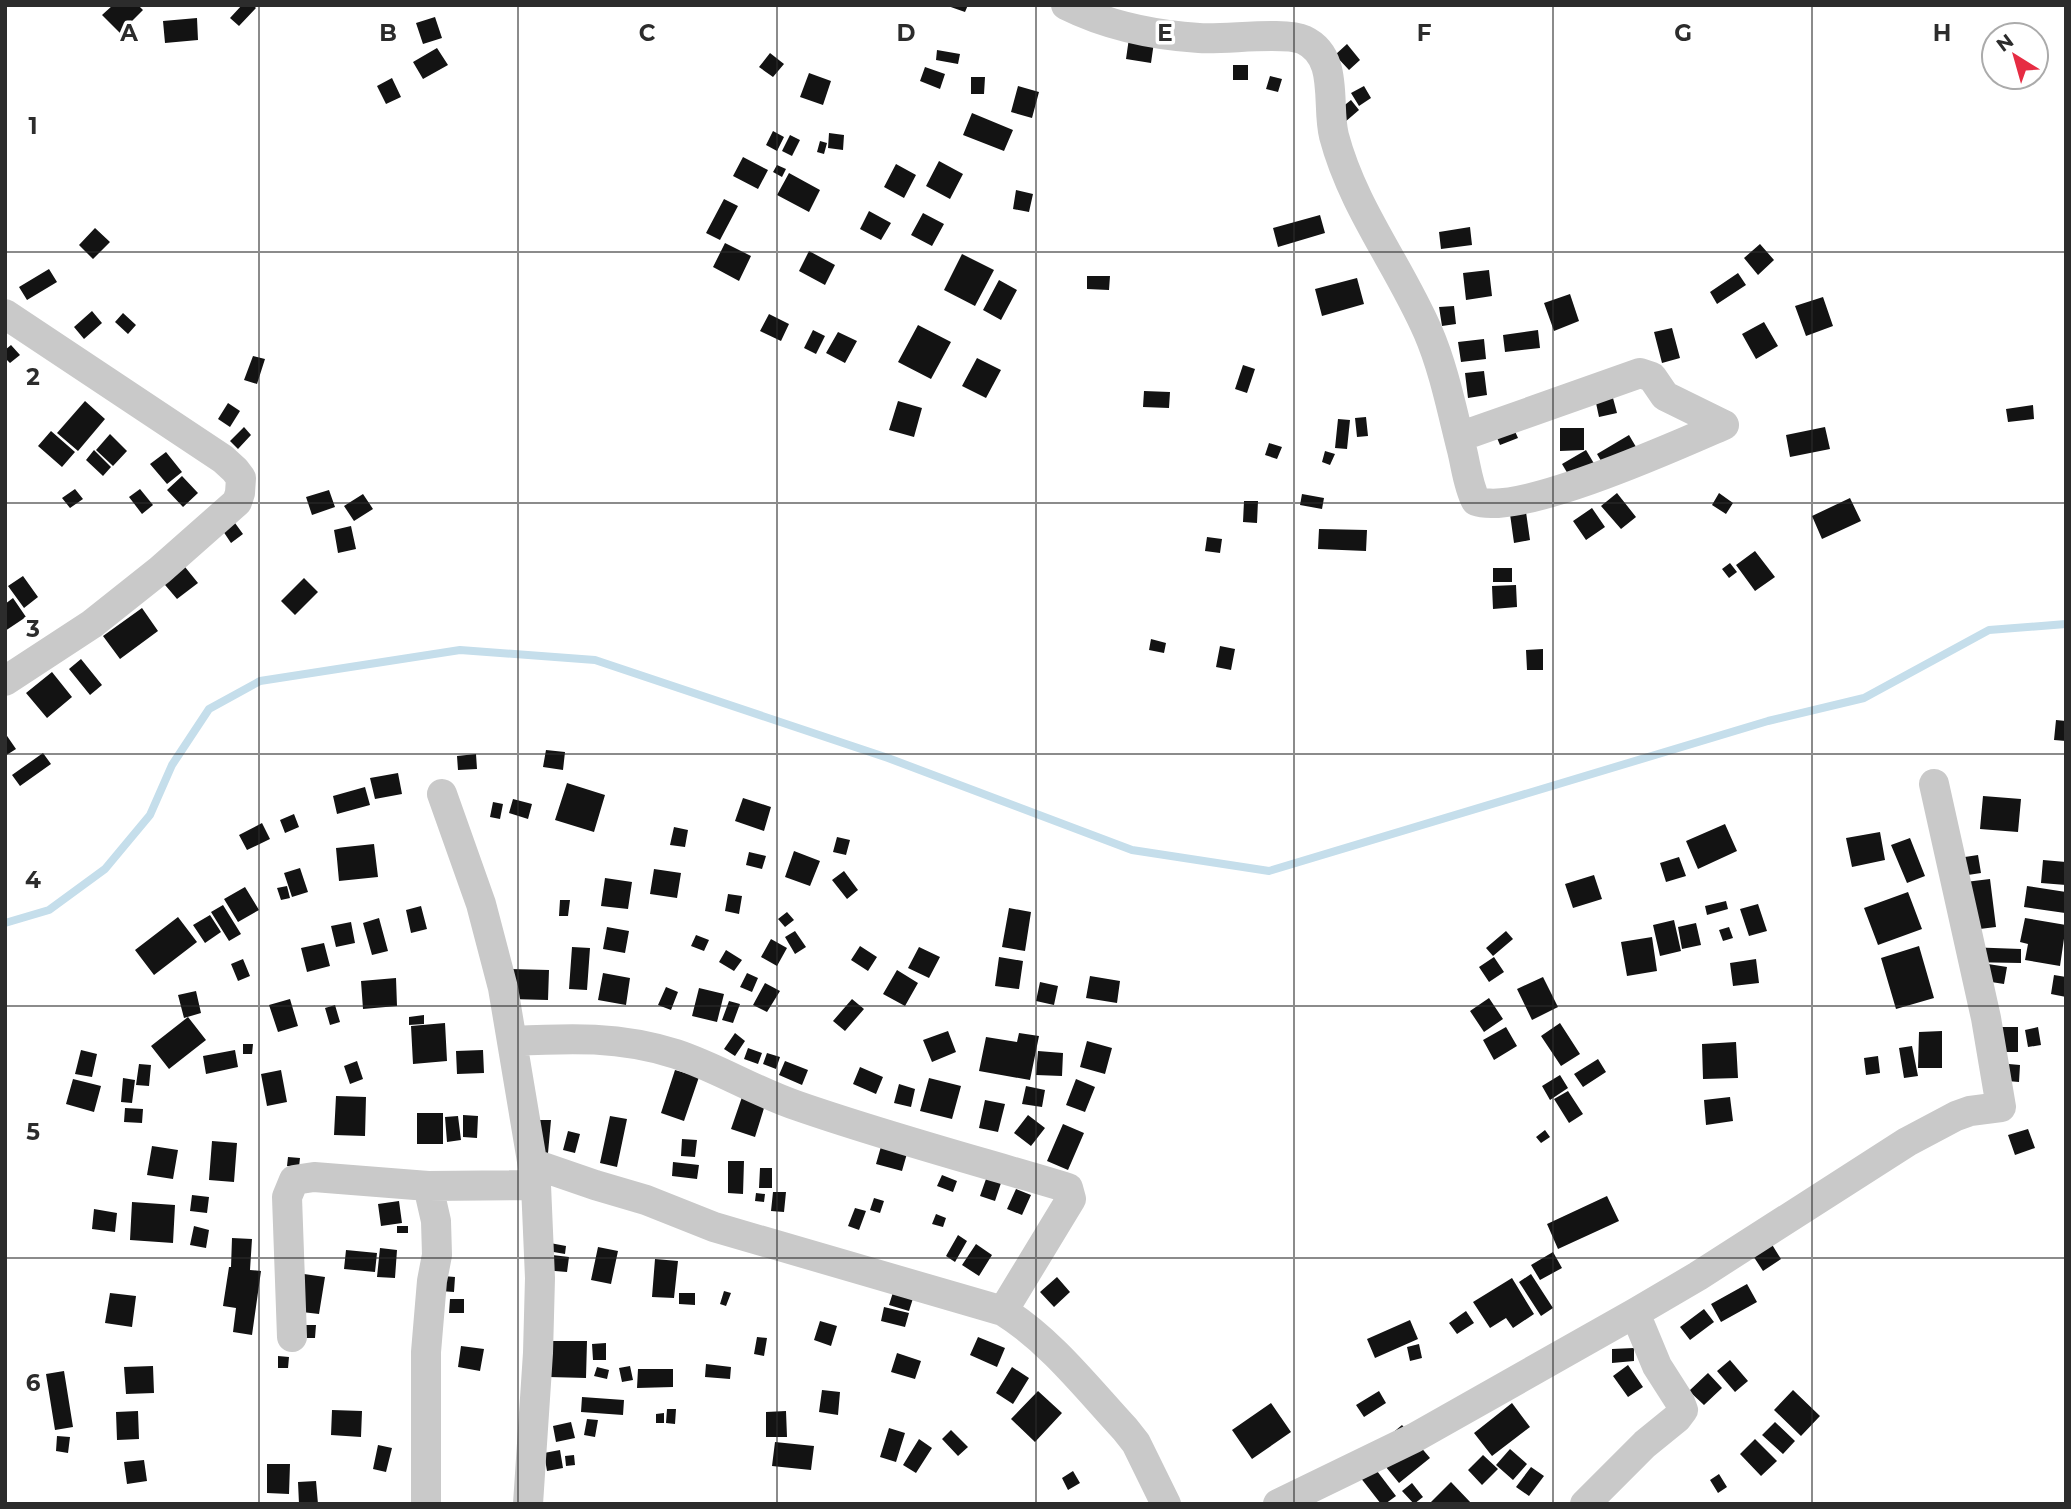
<svg xmlns="http://www.w3.org/2000/svg" width="2071" height="1509" font-family="Montserrat,sans-serif">
<style>
.lines{fill:none;stroke-linecap:round;stroke-linejoin:round}
.stream{stroke:#c5deeb;stroke-width:8}
.building{fill:#131313}
.street{stroke:#c9c9c9;stroke-width:30}
.grid{fill:none;stroke:#2c2c2c;stroke-width:2;stroke-opacity:0.55}
.grid-label{font-size:23px;text-anchor:middle;font-weight:bold;fill:#2c2c2c;stroke:#fff;stroke-width:7;stroke-linejoin:round;paint-order:stroke}
</style>
<rect width="100%" height="100%" fill="#fff"/>
<g class="lines">
<path class="stream" d="M5 923 49 910 105 869 150 815 172 765 209 709 260 681 460 650 595 660 888 758 1132 850 1269 871 1768 721 1864 698 1989 630 2066 624"/>
</g>
<path class="building" d="M113 5H138L143 10 120 33 102 15Z
M242 5H253L256 8 239 26 230 18Z
M945 5H968L965 12Z
M435 17 442 38 423 44 416 23Z
M197 18 198 40 165 43 163 21Z
M1131 24 1156 28 1151 63 1126 59Z
M1347 44 1360 60 1349 70 1335 55Z
M437 48 448 65 423 79 413 62Z
M937 50 960 54 958 64 936 60Z
M770 53 784 64 773 77 759 67Z
M1233 65H1248V80H1233Z
M925 67 945 74 940 89 920 81Z
M809 73 831 81 823 105 800 97Z
M1270 76 1282 79 1278 92 1266 89Z
M971 77H985L984 94H971Z
M392 78 401 97 386 104 377 86Z
M1018 86 1039 92 1032 118 1011 112Z
M1364 86 1371 98 1359 106 1351 93Z
M1351 100 1359 110 1345 122 1336 112Z
M972 113 1013 130 1004 151 963 135Z
M773 131 784 137 777 151 766 145Z
M829 133 844 135 843 150 828 148Z
M790 135 800 140 792 156 782 151Z
M820 141 827 143 824 154 817 152Z
M743 157 768 170 758 189 733 176Z
M939 161 963 174 950 199 926 186Z
M896 164 916 175 904 198 884 187Z
M777 165 786 169 782 177 773 172Z
M789 173 820 190 809 212 777 195Z
M1016 190 1033 194 1029 212 1013 209Z
M724 199 738 206 720 240 706 233Z
M869 211 891 223 881 240 860 229Z
M923 213 944 224 932 246 911 235Z
M1320 215 1325 233 1278 247 1273 228Z
M1470 227 1472 245 1441 249 1439 232Z
M95 228 110 242 93 259 79 245Z
M725 243 751 256 739 281 713 267Z
M1760 244 1774 260 1758 275 1744 258Z
M809 251 835 265 825 285 799 271Z
M962 254 994 270 975 306 944 290Z
M49 269 57 282 27 300 19 287Z
M1489 270 1492 296 1466 300 1463 273Z
M1738 273 1746 285 1717 304 1710 292Z
M1087 276H1110L1109 290 1087 289Z
M1357 278 1364 304 1322 316 1315 289Z
M999 280 1017 290 1001 320 983 310Z
M1570 294 1579 321 1554 331 1544 303Z
M1823 297 1833 326 1806 336 1795 306Z
M1454 306 1456 324 1442 326 1439 307Z
M92 311 102 323 84 339 74 327Z
M123 313 136 325 128 334 115 322Z
M769 314 789 324 781 341 760 331Z
M1764 322 1778 346 1756 359 1742 334Z
M918 325 951 342 931 379 898 362Z
M1672 328 1680 358 1662 363 1654 332Z
M813 330 825 336 816 354 804 348Z
M1538 330 1540 348 1505 352 1503 335Z
M838 332 857 341 845 363 826 353Z
M1484 339 1486 359 1461 362 1458 342Z
M11 345 20 355 10 363 5 358V350Z
M253 356 265 359 257 384 244 380Z
M977 358 1001 370 986 398 962 386Z
M1243 365 1255 369 1247 393 1235 389Z
M1484 371 1487 395 1468 398 1465 373Z
M1144 391 1170 392 1169 408 1143 407Z
M1613 398 1617 413 1599 417 1596 403Z
M85 401 105 419 78 451 57 433Z
M898 401 922 408 914 437 889 430Z
M228 403 240 411 230 427 218 419Z
M2033 405 2034 419 2008 422 2006 409Z
M1366 417 1368 436 1357 437 1355 418Z
M1509 418 1518 438 1500 445 1492 426Z
M1338 419 1350 420 1347 449 1335 448Z
M244 427 251 435 238 449 230 441Z
M1825 427 1830 449 1790 457 1786 435Z
M1560 428H1584V450L1560 451Z
M51 431 75 452 62 467 38 446Z
M110 434 127 451 113 466 96 450Z
M1629 435 1639 452 1607 471 1597 454Z
M1269 443 1282 447 1277 459 1265 455Z
M94 450 111 467 103 476 86 460Z
M1586 450 1605 482 1581 496 1562 464Z
M1325 451 1335 454 1330 465 1322 462Z
M166 452 182 472 167 484 150 464Z
M182 476 198 493 183 507 167 490Z
M75 489 83 499 70 508 62 498Z
M140 489 153 505 142 514 129 497Z
M329 490 335 507 312 515 306 497Z
M1617 493 1636 517 1621 529 1601 506Z
M1719 493 1733 503 1726 514 1712 505Z
M363 494 373 509 354 521 344 506Z
M1302 494 1324 498 1322 509 1300 505Z
M1850 498 1861 521 1822 539 1812 516Z
M1244 501H1258L1257 523 1243 522Z
M1592 508 1605 527 1586 540 1573 521Z
M1526 512 1530 540 1514 543 1510 514Z
M235 523 243 534 231 543 223 531Z
M351 526 356 549 338 553 334 530Z
M1319 529 1367 530 1366 551 1318 549Z
M1207 537 1222 539 1220 553 1205 551Z
M1755 551 1775 577 1755 591 1736 565Z
M181 562 198 583 177 599 160 579Z
M1730 563 1737 572 1729 578 1722 569Z
M1493 568H1512V582H1493Z
M23 576 38 597 24 608 8 586Z
M304 578 318 592 295 615 281 601Z
M1516 585 1517 607 1493 609 1492 586Z
M13 598 26 617 5 631V604Z
M142 608 158 631 120 659 103 636Z
M1151 639 1166 643 1164 653 1149 650Z
M1220 646 1235 649 1231 670 1216 667Z
M1543 649V670H1527L1526 650Z
M81 659 102 685 90 695 69 669Z
M52 672 72 697 47 718 26 693Z
M2056 720 2066 721V741L2054 740Z
M5 733 16 749 5 756Z
M546 750 565 752 563 770 543 767Z
M43 753 51 764 20 786 12 775Z
M476 754 477 769 458 770 457 756Z
M398 773 402 794 375 799 370 778Z
M567 783 605 795 594 832 555 820Z
M365 787 370 805 337 814 333 796Z
M1983 796 2021 799 2018 832 1980 829Z
M743 798 771 807 764 831 735 821Z
M513 799 532 804 528 819 509 813Z
M493 802 503 804 500 819 490 817Z
M294 814 299 827 285 833 280 820Z
M262 823 270 839 247 850 239 835Z
M1725 824 1737 851 1698 869 1686 841Z
M674 827 688 830 685 847 670 845Z
M1880 832 1885 860 1852 867 1846 838Z
M837 837 850 840 846 855 833 852Z
M1910 838 1925 876 1907 883 1891 845Z
M374 844 378 877 339 881 336 848Z
M794 851 820 861 810 886 785 877Z
M749 852 766 856 762 869 746 865Z
M1978 855 1981 873 1948 878 1945 860Z
M1679 857 1686 876 1666 882 1660 863Z
M2043 860 2066 862V885L2041 883Z
M300 868 308 892 292 897 284 873Z
M654 869 681 873 677 898 650 894Z
M844 871 858 890 847 899 832 880Z
M1594 875 1602 899 1573 908 1565 884Z
M605 878 632 882 628 909 601 906Z
M1990 879 1996 927 1955 932 1949 884Z
M287 886 290 898 281 900 277 888Z
M2027 886 2066 892 2065 913 2024 907Z
M245 887 259 910 238 922 224 899Z
M1908 892 1922 929 1878 945 1864 908Z
M728 894 742 896 739 914 725 911Z
M560 900H570L568 916H559Z
M1726 901 1728 909 1707 915 1705 906Z
M1758 904 1767 931 1749 936 1740 909Z
M223 905 241 934 229 941 211 912Z
M421 906 427 929 411 933 406 910Z
M1009 908 1031 912 1025 951 1002 947Z
M787 912 794 920 785 927 778 919Z
M210 915 221 932 205 943 193 925Z
M178 917 197 942 154 975 135 950Z
M379 918 388 951 372 955 363 923Z
M2025 918 2066 925 2060 966 2025 960 2028 944 2020 942Z
M1674 920 1681 951 1660 956 1653 925Z
M351 922 355 943 336 947 331 926Z
M1696 923 1701 945 1682 949 1678 927Z
M607 927 629 931 625 953 603 949Z
M1729 927 1733 938 1723 941 1719 930Z
M795 931 806 947 795 954 785 937Z
M1506 931 1513 939 1493 956 1486 948Z
M696 935 709 940 704 951 691 946Z
M1652 937 1657 971 1627 976 1621 942Z
M771 939 787 948 777 966 761 957Z
M324 943 330 966 307 972 301 948Z
M860 946 877 957 868 971 851 960Z
M1919 946 1934 998 1896 1009 1881 958Z
M572 947 590 948 587 990 569 989Z
M919 947 940 957 929 978 908 968Z
M1966 947 2021 949V963L1965 962Z
M726 950 742 960 734 971 719 962Z
M999 957 1023 961 1019 989 995 986Z
M1494 957 1504 972 1489 982 1479 967Z
M243 959 250 976 238 981 231 964Z
M1756 959 1759 983 1733 986 1730 963Z
M1988 964 2007 967 2004 984 1985 981Z
M510 969 549 970 548 1000 510 999Z
M897 970 918 983 905 1006 883 994Z
M603 973 630 978 626 1005 598 1000Z
M747 973 758 978 752 992 740 987Z
M2054 975 2066 977V997L2051 994Z
M1090 976 1120 981 1117 1003 1086 998Z
M1543 977 1558 1007 1532 1020 1517 989Z
M396 978 397 1006 363 1009 361 981Z
M1040 982 1058 986 1054 1005 1036 1001Z
M765 983 780 991 767 1012 753 1005Z
M666 987 678 992 671 1010 658 1005Z
M699 988 724 994 717 1022 692 1016Z
M196 991 201 1013 184 1018 178 995Z
M1489 998 1503 1019 1484 1032 1470 1011Z
M290 999 298 1026 278 1032 269 1005Z
M852 999 864 1009 845 1031 833 1021Z
M729 1001 740 1004 733 1023 722 1020Z
M335 1005 340 1022 330 1025 325 1008Z
M424 1015V1024L409 1025V1017Z
M188 1017 206 1040 169 1069 151 1046Z
M445 1023 447 1061 413 1064 411 1026Z
M1560 1023 1580 1054 1561 1066 1541 1036Z
M1506 1027 1517 1046 1494 1060 1483 1040Z
M1996 1027H2018V1052H1996Z
M2038 1027 2041 1045 2028 1047 2025 1030Z
M948 1031 956 1052 932 1062 923 1040Z
M1942 1031V1068H1918L1919 1032Z
M735 1033 745 1041 735 1056 724 1049Z
M1019 1033 1039 1036 1030 1080 979 1071 986 1037 1017 1042Z
M1087 1041 1112 1048 1105 1074 1080 1067Z
M1736 1042 1738 1078 1703 1079 1702 1044Z
M243 1044H253L252 1054H243Z
M1912 1046 1918 1076 1904 1078 1899 1048Z
M748 1048 762 1053 758 1064 744 1059Z
M81 1050 97 1054 92 1077 75 1074Z
M235 1050 238 1067 206 1074 203 1056Z
M483 1050 484 1073 457 1074 456 1051Z
M1038 1051 1063 1053 1062 1076 1036 1075Z
M767 1053 780 1057 776 1069 763 1064Z
M1878 1056 1880 1073 1866 1075 1864 1058Z
M1598 1059 1606 1072 1583 1087 1574 1074Z
M357 1061 363 1079 350 1084 344 1066Z
M785 1061 808 1070 802 1085 779 1075Z
M1986 1062 2020 1065 2019 1082 1984 1079Z
M139 1064 151 1065 149 1086 136 1085Z
M860 1067 883 1077 876 1094 853 1084Z
M281 1070 287 1102 267 1106 261 1074Z
M675 1070 699 1077 684 1121 661 1113Z
M1560 1075 1568 1088 1550 1100 1542 1086Z
M123 1078 135 1080 132 1103 121 1102Z
M929 1078 961 1086 952 1119 920 1111Z
M73 1079 101 1086 94 1112 66 1104Z
M1076 1079 1095 1087 1085 1112 1066 1105Z
M899 1084 915 1089 911 1107 894 1103Z
M1026 1086 1045 1090 1042 1107 1022 1104Z
M1568 1091 1583 1114 1569 1123 1554 1099Z
M336 1096 366 1097 365 1136 334 1135Z
M742 1097 765 1105 755 1137 731 1129Z
M1730 1097 1733 1121 1706 1125 1704 1100Z
M985 1100 1005 1104 998 1132 979 1128Z
M125 1108 143 1109 142 1123 124 1122Z
M417 1113H443V1144H417Z
M463 1115 478 1116 477 1138 463 1137Z
M1028 1115 1045 1128 1031 1146 1014 1133Z
M458 1116 461 1140 447 1142 445 1117Z
M610 1116 627 1119 617 1167 600 1163Z
M538 1120H551L548 1153H536Z
M1063 1124 1084 1133 1068 1170 1047 1161Z
M2028 1129 2035 1148 2015 1155 2008 1135Z
M1545 1130 1550 1137 1541 1143 1536 1137Z
M568 1131 580 1134 575 1153 563 1150Z
M682 1139 697 1140 695 1157 681 1156Z
M212 1141 237 1143 234 1182 209 1180Z
M882 1143 908 1150 902 1171 876 1164Z
M152 1146 178 1150 173 1179 147 1175Z
M288 1157 300 1158 299 1167 287 1166Z
M728 1161H744L743 1194 728 1193Z
M673 1162 699 1165 697 1179 672 1176Z
M760 1168H772V1188H759Z
M942 1175 957 1181 953 1192 937 1186Z
M986 1179 1001 1183 995 1201 980 1196Z
M1016 1189 1031 1195 1022 1215 1007 1209Z
M773 1192H786L784 1212 771 1211Z
M756 1193 765 1194 764 1202 755 1201Z
M192 1195 209 1197 207 1213 190 1211Z
M1607 1196 1619 1221 1558 1249 1547 1224Z
M874 1198 884 1201 880 1213 870 1210Z
M399 1201 402 1223 381 1226 378 1204Z
M132 1202 175 1205 173 1243 130 1240Z
M855 1208 866 1211 859 1230 848 1226Z
M94 1209 117 1213 115 1232 92 1229Z
M936 1214 946 1218 943 1227 932 1224Z
M194 1226 209 1230 206 1248 190 1245Z
M397 1226H408V1233H397Z
M1763 1230 1781 1259 1763 1271 1744 1242Z
M958 1235 967 1241 955 1262 946 1256Z
M232 1238 252 1239 250 1270 261 1271 252 1335 233 1332 236 1308 223 1306 229 1267H231Z
M550 1243 566 1246 565 1254 548 1251Z
M976 1244 992 1255 979 1276 962 1265Z
M598 1247 618 1251 611 1284 591 1280Z
M380 1248 397 1250 395 1278 377 1277Z
M346 1250 377 1253 375 1272 344 1269Z
M1553 1252 1562 1268 1540 1280 1531 1265Z
M544 1254 569 1257 567 1272 543 1270Z
M655 1259 678 1261 674 1298 652 1297Z
M290 1272 325 1277 319 1314 285 1310Z
M1531 1274 1553 1308 1541 1316 1519 1282Z
M443 1276 455 1277 454 1292 440 1291Z
M1057 1277 1070 1292 1054 1307 1040 1292Z
M1512 1278 1534 1314 1513 1328 1506 1318 1490 1328 1473 1302Z
M1747 1284 1757 1302 1721 1322 1711 1304Z
M895 1286 915 1292 909 1311 889 1305Z
M724 1291 731 1293 726 1306 720 1304Z
M110 1293 136 1296 132 1327 105 1323Z
M679 1293H695V1305L679 1304Z
M450 1299H464V1313H449Z
M884 1307 909 1313 905 1327 881 1321Z
M1704 1309 1714 1322 1690 1340 1680 1327Z
M1466 1311 1474 1323 1457 1334 1449 1323Z
M1410 1320 1418 1339 1375 1358 1367 1339Z
M820 1321 837 1326 831 1346 814 1340Z
M301 1325H316L315 1338H301Z
M757 1337 767 1338 764 1356 754 1354Z
M978 1337 1005 1348 997 1367 970 1355Z
M550 1341H587L586 1378 549 1377Z
M606 1343V1360H593L592 1344Z
M1419 1344 1422 1358 1410 1361 1407 1347Z
M461 1346 484 1349 480 1371 458 1367Z
M1634 1348V1361L1612 1363V1349Z
M897 1353 921 1361 915 1379 891 1372Z
M278 1356 289 1357 288 1368H278Z
M1730 1360 1748 1381 1735 1392 1717 1371Z
M706 1364 731 1367 730 1379 705 1377Z
M1628 1365 1643 1387 1628 1397 1613 1376Z
M153 1366 154 1393 126 1394 124 1367Z
M630 1366 633 1380 622 1382 619 1368Z
M597 1367 609 1370 607 1379 594 1376Z
M1012 1367 1029 1378 1013 1404 996 1393Z
M638 1369H673V1387L637 1388Z
M64 1371 73 1427 55 1430 46 1374Z
M1708 1373 1722 1388 1704 1405 1689 1391Z
M822 1390 840 1392 838 1415 819 1412Z
M1793 1390 1820 1416 1801 1436 1774 1410Z
M1038 1391 1062 1413 1035 1442 1011 1419Z
M1379 1391 1386 1403 1364 1417 1356 1405Z
M582 1397 624 1400 623 1415 581 1412Z
M1271 1403 1291 1432 1252 1459 1232 1430Z
M1512 1403 1530 1427 1492 1456 1474 1433Z
M667 1409H676L675 1424 666 1423Z
M332 1410 362 1411 361 1437 331 1435Z
M138 1411 139 1439 117 1440 116 1412Z
M786 1411 787 1437H766V1412Z
M664 1413V1423H656V1414Z
M587 1419 598 1420 595 1437 584 1435Z
M571 1422 575 1438 556 1442 553 1426Z
M1775 1422 1795 1441 1783 1454 1762 1435Z
M1402 1425 1430 1458 1399 1483 1372 1450Z
M889 1428 905 1433 896 1462 880 1457Z
M951 1430 968 1447 958 1456 942 1439Z
M57 1436 70 1437 68 1453 56 1451Z
M919 1439 932 1448 916 1473 903 1465Z
M1755 1439 1777 1461 1761 1476 1740 1454Z
M775 1442 814 1446 811 1470 772 1466Z
M378 1445 392 1448 386 1472 373 1469Z
M1510 1449 1527 1464 1513 1480 1496 1465Z
M560 1450 563 1468 547 1471 544 1453Z
M574 1455 575 1465 566 1466 565 1456Z
M1483 1455 1498 1469 1482 1485 1468 1470Z
M144 1460 147 1481 127 1484 124 1462Z
M267 1464H290L289 1494 267 1493Z
M1374 1467 1396 1496 1385 1504H1381L1360 1477Z
M1531 1467 1544 1476 1529 1496 1516 1487Z
M1073 1471 1080 1483 1068 1490 1062 1478Z
M1719 1474 1727 1487 1718 1493 1710 1480Z
M316 1481 318 1504H299L298 1482Z
M1451 1482 1472 1504H1429Z
M1412 1483 1423 1497 1414 1504 1402 1491Z"/>
<g class="lines">
<path class="street" d="M1066 5C1106 25 1154 35 1199 38 1225 40 1285 31 1304 40 1340 57 1326 105 1334 136 1353 208 1399 265 1428 332 1444 369 1452 411 1462 450 1466 466 1468 486 1476 501 1519 517 1678 445 1724 425
M5 314 223 459 235 470 241 478 240 493 237 502 160 570 92 624 5 681
M1459 437 1640 373 1652 377 1665 396 1724 425
M442 794 481 904 503 988 536 1185 540 1278 538 1353 528 1504
M512 1041C570 1038 620 1036 676 1054 718 1068 756 1092 798 1106 887 1137 978 1161 1068 1188L1071 1199 1003 1311
M534 1164 595 1185 646 1200 714 1227 1003 1311C1051 1341 1087 1388 1125 1429L1136 1443 1166 1504
M292 1337 287 1197 294 1180 314 1177 428 1186 536 1185
M426 1504V1352L432 1281 437 1255 436 1221 428 1186
M1278 1504 1414 1438 1635 1313 1698 1276 1907 1142 1956 1116 1970 1111 2001 1107 1986 1018 1934 784
M1585 1504 1645 1444 1677 1418 1683 1410 1680 1402 1657 1366 1635 1313"/>
</g>
<path class="grid" d="M259 5V1504M518 5V1504M777 5V1504M1036 5V1504M1294 5V1504M1553 5V1504M1812 5V1504M5 252H2066M5 503H2066M5 754H2066M5 1006H2066M5 1258H2066"/>
<g class="grid-label">
<text x="129" y="41">A</text>
<text x="388" y="41">B</text>
<text x="647" y="41">C</text>
<text x="906" y="41">D</text>
<text x="1165" y="41">E</text>
<text x="1424" y="41">F</text>
<text x="1683" y="41">G</text>
<text x="1942" y="41">H</text>
<text x="33" y="134">1</text>
<text x="33" y="385">2</text>
<text x="33" y="637">3</text>
<text x="33" y="888">4</text>
<text x="33" y="1140">5</text>
<text x="33" y="1391">6</text>
</g>
<rect width="2071" height="1509" fill="none" stroke="#2c2c2c" stroke-width="14"/>
<g transform="translate(2015 56) rotate(323)"><circle r="33" fill="#ffffff" stroke="#ababab" stroke-width="2"/>
<path d="M0-5L12 26L0 18L-12 26Z" fill="#e62c43"/>
<text y="-10" font-size="19" font-weight="bold" text-anchor="middle" fill="#2c2c2c">N</text>
</g>
</svg>
